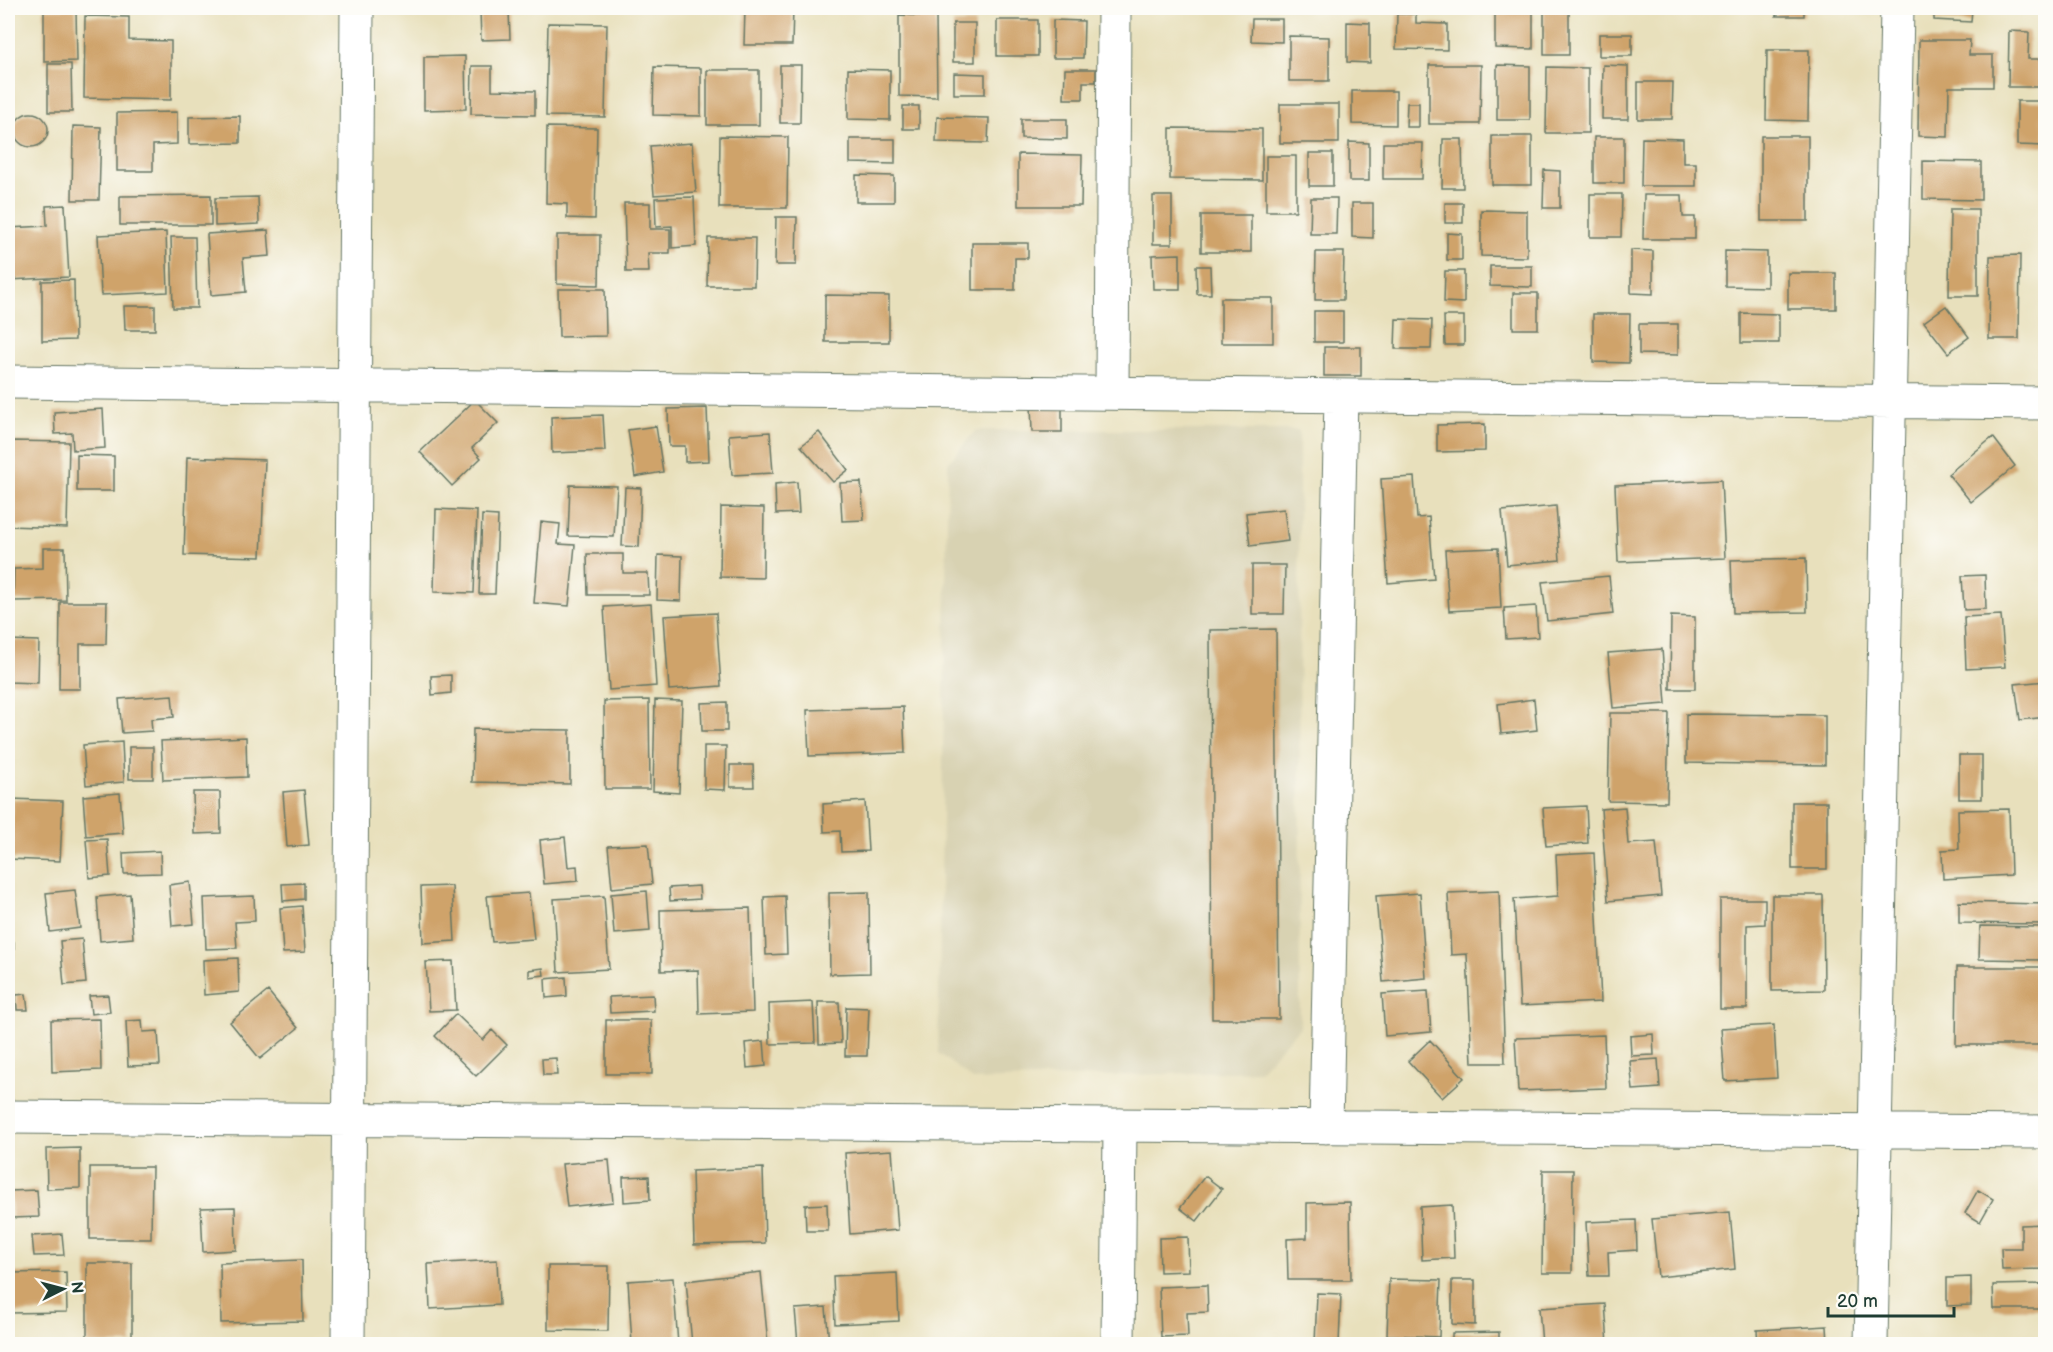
<svg xmlns="http://www.w3.org/2000/svg" width="2053" height="1352" font-family="'Balsamiq Sans',sans-serif">
<style>
.built{fill:#d8d2b2}
.building{fill:#cfa36a}
.lines{fill:none;stroke-linecap:round;stroke-linejoin:round}
.minor-casing{stroke:#657664;stroke-width:35}
.minor{stroke:#fff;stroke-width:33}
</style>
<rect width="100%" height="100%" fill="#fdfcf7"/>
<filter id="ink" filterUnits="userSpaceOnUse"><feTurbulence type="fractalNoise" baseFrequency=".0167" numOctaves="2"/><feDisplacementMap in="SourceGraphic" scale="12" xChannelSelector="R" yChannelSelector="G"/><feConvolveMatrix kernelMatrix="1 2 1 2 8 2 1 2 1" color-interpolation-filters="sRGB"/></filter>
<filter id="wash" filterUnits="userSpaceOnUse"><feTurbulence type="fractalNoise" baseFrequency=".008" numOctaves="4" result="noise"/><feDisplacementMap in="SourceGraphic" scale="24" xChannelSelector="R" yChannelSelector="G"/><feGaussianBlur stdDeviation="1.35" result="paint"/><feColorMatrix in="noise" values="0 0 0 0 0 0 0 0 0 0 0 0 0 0 0 0 0 1.4 0 .05"/><feComposite in="paint" operator="in"/></filter>
<g filter="url(#wash)">
<rect width="100%" height="100%" fill="#e8e0bc"/>
<path class="built" d="M976 430H1299L1300 1027 1259 1071 973 1080 938 1053 948 463Z"/>
<g id="blocks">
<path class="building" d="M745 8H793L792 45H744Z
M1495 8H1533V49L1495 48Z
M1544 8H1569V55H1544Z
M1767 8H1804V16H1776V10Z
M1934 8H1972L1971 22 1934 20Z
M44 9H76L77 61 44 62Z
M509 10 510 39 481 40 480 11Z
M1397 14H1416V23L1447 24V50L1396 49Z
M899 15 936 16 937 97 899 96Z
M85 16 129 17V40L171 41V100L84 98Z
M1252 19H1282V42L1251 41Z
M997 20H1038V56H997Z
M1053 20 1084 21 1083 58H1053Z
M1347 22 1370 23V63L1347 62Z
M548 23 607 24 605 117 546 116Z
M953 23H975V62H953Z
M2009 31 2029 32 2028 59H2046V87H2008Z
M1599 34H1632V56H1599Z
M1289 36 1329 37V81H1289Z
M1919 40H1970L1969 55H1993V87H1949L1948 137 1918 136Z
M1767 50H1809L1808 121 1766 120Z
M465 56 466 109 424 110V57Z
M48 64H71L72 112H48Z
M780 65H801L800 123H780Z
M1429 65H1481L1480 124H1429Z
M1497 65 1530 66V120H1497Z
M1603 65 1628 66V119H1602Z
M472 66H492V90L535 91V115L471 114Z
M654 67 701 68V116L653 115Z
M1547 67 1588 68V133H1546Z
M848 69 890 70V120L848 119Z
M1065 69H1096V82H1083V99H1064Z
M707 70H759V125H707Z
M954 73 985 74V94H954Z
M1638 82H1673L1672 119H1638Z
M1352 91H1396V125L1352 124Z
M2017 101H2045V146L2017 145Z
M1407 103H1419V127H1406Z
M1280 104H1339V143H1280Z
M903 106H919V129H903Z
M177 112V144L153 145V171H117V113Z
M14 130a17 17 0 1 1 34 0a17 17 0 1 1-34 0Z
M240 116V143L189 144V117Z
M937 117 989 118 988 143 936 142Z
M1021 119H1067V139L1021 138Z
M73 126 101 127 99 200H72Z
M547 127 597 128 595 219 567 218V204L546 203Z
M1170 128 1262 129V180L1170 179Z
M720 136 788 137 787 208H719Z
M1492 136H1532V185H1492Z
M1761 136H1808V221H1761Z
M1594 137H1624V183H1594Z
M1642 138 1683 139V163H1696V186H1641Z
M850 139H895V164L850 163Z
M1443 139H1462L1463 188H1442Z
M1349 142 1369 143V181H1349Z
M692 143 696 192 654 195 650 146Z
M1383 143H1423L1422 179H1383Z
M1309 153H1333V186H1309Z
M1018 154 1082 155 1081 206H1018Z
M1266 156H1296V211H1266Z
M1923 161 1981 162V200L1923 199Z
M1544 170 1560 171V208H1543Z
M856 175 894 176V202H856Z
M1590 194H1622L1621 237H1590Z
M211 195V225H120V196Z
M1644 195H1682L1683 217H1695V239H1643Z
M1153 196H1172V244H1153Z
M258 197 259 224 215 226V198Z
M694 197 696 246 672 248V226L656 227 655 198Z
M1311 198H1337L1336 234H1310Z
M624 203H650V229H670V253H648L649 272H626Z
M1352 203H1373V238L1352 237Z
M1445 203H1463V223H1445Z
M65 205 69 277 9 280 8 228 47 226 46 206Z
M1950 209H1978V296H1949Z
M1481 210 1527 211V257L1481 256Z
M1201 215H1251V252H1201Z
M776 217H797L796 265H775Z
M268 230 270 256 243 258 246 292 211 295 207 234Z
M166 232 168 292 101 295 98 235Z
M1447 233 1462 234V260H1447Z
M557 235H600L599 285 557 284Z
M171 237H195L197 308H173Z
M708 238H755L754 286H707Z
M972 243H1028V258H1015V290H972Z
M1631 250 1653 251V294L1631 293Z
M1725 251 1767 252V287L1725 286Z
M1316 252H1344L1343 300H1315Z
M1180 254V289H1153L1152 255Z
M2020 255 2019 339H1989L1990 256Z
M1196 266H1210L1211 294H1197Z
M1490 266H1532V287L1490 286Z
M1445 271H1464V303L1444 302Z
M1788 273H1836V309H1788Z
M74 280 75 340 42 341V281Z
M558 289H605L606 336 559 337Z
M1513 293H1538V329H1513Z
M825 295 889 296V342H825Z
M1221 298H1273V343H1221Z
M124 306H155V330H125Z
M1946 306 1969 337 1948 353 1924 322Z
M1314 311H1343V342H1314Z
M1741 313 1779 314V343H1741Z
M1593 314H1630L1629 363 1593 362Z
M1444 316H1464V345H1445Z
M1396 319 1432 320 1431 349H1395Z
M1639 324H1678V355L1639 354Z
M1324 347H1361V376H1324Z
M475 400 498 423 472 448 481 458 452 486 420 452Z
M1062 403V432H1032L1031 404Z
M707 408 709 461 685 462V446H669L668 409Z
M103 409 105 448 73 450 72 433 55 434 54 412Z
M603 415 605 451 552 453 551 417Z
M1485 424V451L1437 452V425Z
M656 426 663 472 635 477 628 430Z
M770 432 773 473 732 475 729 435Z
M819 432 848 470 833 482 801 446Z
M1993 437 2015 466 1971 502 1948 474Z
M11 441 69 442 67 528 8 526Z
M77 455 114 456V491H77Z
M187 457 265 460 261 557 184 555Z
M1414 477 1417 518 1429 517 1434 579 1388 583 1381 479Z
M1721 480 1725 558 1618 562 1615 485Z
M797 482 799 513 776 514 775 484Z
M861 482 864 520 842 521 840 483Z
M570 485 617 486 614 537 568 536Z
M625 487 641 488 639 547 622 546Z
M1556 506 1560 560 1507 565 1502 511Z
M721 507 764 508 763 578 720 577Z
M436 509 477 511 474 593 434 592Z
M1284 509 1288 541 1250 546 1246 513Z
M482 515 498 516 495 594H479Z
M541 522 560 524 558 544 575 545 569 606 534 603Z
M43 548H65L66 600 13 601 14 569 43 568Z
M1498 548 1501 608 1449 611 1445 550Z
M587 554H623V573H648L649 595H588Z
M658 555 682 556 681 601 657 600Z
M1806 558 1807 612 1733 613 1731 560Z
M1252 565H1285L1284 614H1252Z
M1985 575 1986 609 1964 610 1962 576Z
M1609 576 1613 614 1547 621 1542 582Z
M60 602H107L106 644H80V689H59Z
M651 604 656 686 609 690 604 607Z
M1536 606 1538 637 1506 639 1504 608Z
M716 613 721 686 669 690 664 616Z
M2001 615 2005 667 1966 669 1964 617Z
M1671 616 1695 617V689H1670Z
M1276 629 1279 1019H1212L1210 630Z
M8 640 39 641 38 683 8 682Z
M1662 649 1666 704 1613 708 1608 653Z
M451 675V693L432 695 431 676Z
M2046 681V717L2020 720 2015 684Z
M172 695 174 717 151 719 152 731 122 733 119 699Z
M1534 699 1537 730 1501 734 1498 704Z
M649 700 650 789H605L604 701Z
M655 700 682 701 679 793 653 791Z
M727 702V731H702L701 703Z
M903 707 905 753 809 756 807 710Z
M1610 713H1669L1667 802 1608 801Z
M1686 714 1825 715V765L1686 763Z
M473 729 570 730V784L472 782Z
M246 737 247 777 163 780 161 741Z
M122 742 124 782 86 785 83 745Z
M704 746H726L725 790 704 789Z
M129 747H153V779H129Z
M1959 755H1982V799H1959Z
M730 765H753L754 787H730Z
M304 790 309 845 287 847 283 792Z
M193 792H220L221 833 194 834Z
M120 793 123 833 86 836 83 796Z
M12 799 63 801 60 861 8 859V824H12Z
M865 801 868 851 841 852 840 831 824 832 823 804Z
M1792 802H1827V869H1792Z
M1586 806 1588 843 1546 846 1543 808Z
M1625 807 1628 844 1656 842 1661 896 1608 901 1601 809Z
M2009 809 2011 875 1943 879 1942 850 1959 849 1958 810Z
M565 837 568 867 577 866 578 881 544 884 540 840Z
M107 839 110 876 89 878 86 840Z
M648 844 652 884 612 888 608 846Z
M160 851 161 873 124 874 123 853Z
M1594 853 1601 1002 1520 1006 1514 899 1558 896 1556 855Z
M190 882 194 924 172 926 169 885Z
M304 883V899L283 901 282 884Z
M452 886 455 941 423 943 421 887Z
M699 886 700 899 670 901 669 888Z
M75 890 80 928 50 932 46 893Z
M647 891 650 931 614 934 611 894Z
M1499 891 1505 1063H1472L1467 954 1451 955 1448 893Z
M869 892 870 973 830 974 829 893Z
M529 893 534 939 492 942 487 896Z
M1420 893 1426 978 1383 982 1376 896Z
M130 894 133 938 100 941 97 897Z
M1772 895H1823L1824 990 1772 991Z
M254 896 255 921 235 922 237 948 206 949 204 898Z
M604 896 609 969 558 972 554 899Z
M785 896 787 954 766 955 764 897Z
M1720 899H1765V924L1747 925V1009H1720Z
M1959 902 2046 904V924L1959 923Z
M302 906 305 952 283 953 280 908Z
M750 908 753 1012 699 1014 698 970 661 971 660 910Z
M1980 926 2046 927V960L1979 959Z
M82 939 86 983 64 985 60 941Z
M8 942H14V957H8Z
M238 958 239 992 204 995 203 960Z
M453 961 456 1010 429 1011 426 962Z
M1957 967H2046V1045H1956Z
M543 968 544 975 529 977V970Z
M566 977 567 996 546 998 545 979Z
M268 991 298 1028 260 1059 230 1022Z
M1428 991 1431 1032 1385 1036 1382 994Z
M26 994 28 1010H17L16 995Z
M108 995 110 1012 91 1014 89 996Z
M653 995 654 1011 610 1013 609 997Z
M813 1002 815 1043 770 1044 769 1004Z
M818 1002H839L841 1043 819 1044Z
M846 1007 869 1008 867 1056H845Z
M456 1014 483 1040 492 1030 507 1045 476 1076 435 1036Z
M100 1019 101 1070 52 1072 51 1020Z
M142 1020 143 1032 158 1031 160 1065 128 1066 126 1021Z
M606 1020H651L652 1074H606Z
M1774 1025 1777 1078 1725 1081 1721 1028Z
M1653 1034 1654 1055 1631 1056 1630 1036Z
M1604 1035 1606 1088 1518 1091 1515 1038Z
M1430 1040 1464 1078 1442 1098 1408 1061Z
M764 1041 766 1066 747 1068 745 1043Z
M556 1058 557 1075H543L542 1059Z
M1658 1059 1660 1088 1633 1090 1630 1061Z
M80 1148V1188L47 1189 46 1149Z
M892 1150 898 1230 850 1234 845 1153Z
M609 1160 613 1202 567 1207 562 1164Z
M90 1167H152L151 1239H90Z
M763 1168 765 1243 694 1245 692 1171Z
M1543 1170H1573L1572 1273H1542Z
M2042 1171H2046V1212H2043Z
M649 1176 650 1200 624 1202 623 1177Z
M1205 1176 1222 1189 1197 1221 1180 1208Z
M37 1190 39 1217 12 1218 10 1191Z
M1978 1190 1993 1199 1980 1222 1965 1213Z
M1350 1202 1351 1280H1288L1287 1239 1307 1238V1203Z
M827 1204 828 1231H806L805 1205Z
M1452 1205 1454 1258 1422 1260 1420 1207Z
M235 1207 236 1250 203 1252 201 1208Z
M1730 1212 1735 1269 1658 1277 1652 1219Z
M1636 1220 1637 1250 1608 1252 1609 1276H1589L1586 1222Z
M2046 1224V1269L2002 1270 2001 1248H2021V1225Z
M62 1234 64 1255 34 1256 32 1236Z
M1188 1237 1189 1271 1160 1272 1159 1238Z
M302 1260 303 1321 221 1323 220 1263Z
M497 1260 499 1305 430 1309 428 1264Z
M87 1263H132V1344H87Z
M548 1266H609L608 1331 548 1330Z
M66 1272 67 1312 8 1313V1273Z
M761 1272 768 1344H692L686 1281Z
M897 1273 899 1321 835 1324 833 1276Z
M1971 1277V1305L1947 1306V1278Z
M673 1278 678 1344H632L628 1281Z
M1389 1279 1441 1280 1439 1337 1387 1335Z
M1452 1280H1475V1325L1452 1324Z
M2046 1284V1309H1994L1993 1285Z
M1207 1285 1208 1312 1187 1313 1188 1336 1161 1337 1159 1287Z
M1317 1293 1341 1294 1339 1344H1315Z
M1605 1304 1608 1344H1542L1539 1308Z
M826 1307 829 1344H798L795 1309Z
M1827 1326 1828 1344H1758L1757 1330Z
M1499 1332V1344H1452V1333Z"/>
</g>
</g>
<g filter="url(#ink)">
<use href="#blocks" fill-opacity="0" stroke="#657664" stroke-width="1.5"/>
<g class="lines">
<defs>
<path id="minor" d="M8 382 2046 403
M1112 393 1114 8
M8 1117 2046 1132
M1326 1127 1341 396
M348 1344 357 8
M1118 1344 1120 1125
M1871 1344 1897 8"/>
</defs>
<use href="#minor" class="minor-casing"/>
<use href="#minor" class="minor"/>
</g>
</g>
<rect width="2053" height="1352" fill="none" stroke="#fdfcf7" stroke-width="30"/>
<g transform="translate(63 1289) rotate(84)" stroke="#fdfcf7" stroke-width="4.5" paint-order="stroke">
<path d="M0-4.5L10 22L0 15L-10 22Z" fill="#1f3d34"/>
<text y="-9" font-size="16" font-weight="bold" text-anchor="middle" fill="#1f3d34">N</text>
</g>
<path d="M1828 1307v9h126v-9" fill="none" stroke="#1f3d34" stroke-width="3"/>
<text x="1837" y="1307" font-size="18" fill="#1f3d34" stroke="#fdfcf7" stroke-width="4.5" paint-order="stroke">20 m</text>
</svg>
